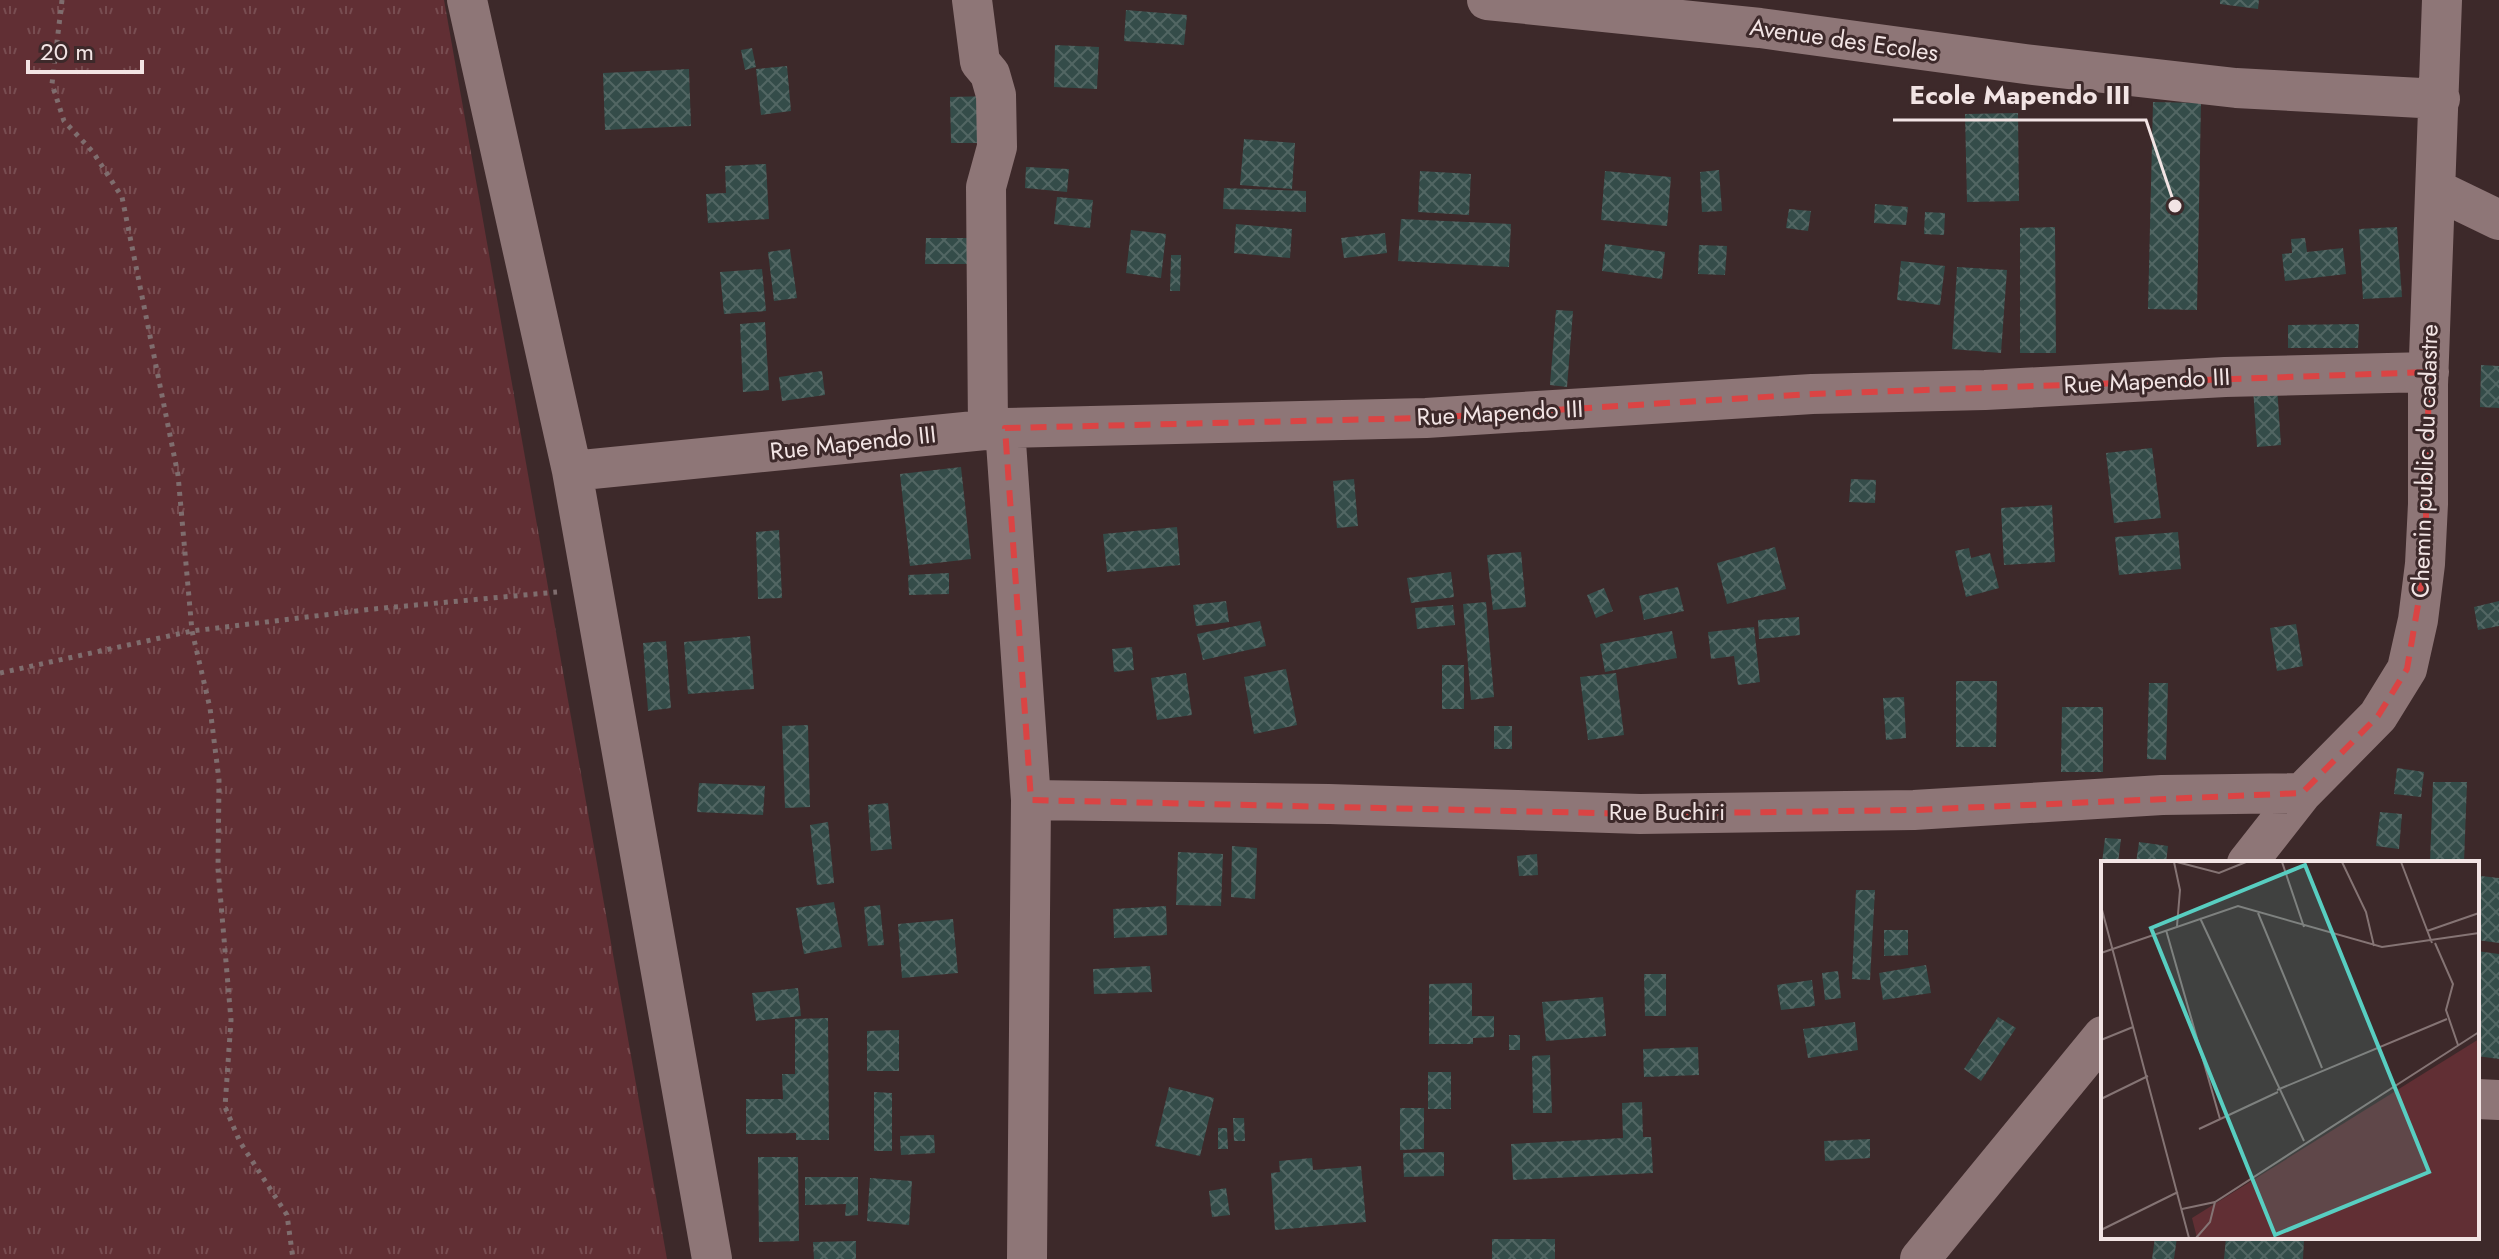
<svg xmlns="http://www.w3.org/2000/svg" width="2499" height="1259" font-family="Jost,sans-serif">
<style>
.grass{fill:url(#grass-tufts)}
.building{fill:url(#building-cross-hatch)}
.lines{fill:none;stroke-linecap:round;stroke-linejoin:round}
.path{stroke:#7f6d6e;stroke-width:5;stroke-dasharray:4 6;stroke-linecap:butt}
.street{stroke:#8e7677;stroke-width:40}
.marked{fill:none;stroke:#da4444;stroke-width:6;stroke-dasharray:16 10;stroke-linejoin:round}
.labels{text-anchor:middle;stroke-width:6;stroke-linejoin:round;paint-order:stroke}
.street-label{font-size:24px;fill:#f2e4e4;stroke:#3d292a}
.inset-road{fill:none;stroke:#857474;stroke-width:2}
.view{fill:#58cec1;fill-opacity:0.15;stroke:#58cec1;stroke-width:4}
.inset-edge{fill:none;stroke:#f2e4e4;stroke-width:4}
.leader{fill:none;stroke:#f2e4e4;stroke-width:3}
.callout-dot{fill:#f2e4e4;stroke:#3d292a;stroke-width:3}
.callout-label{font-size:26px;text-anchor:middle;font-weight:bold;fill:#f2e4e4;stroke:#3d292a;stroke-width:6;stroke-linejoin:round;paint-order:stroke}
</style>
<defs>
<pattern id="grass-tufts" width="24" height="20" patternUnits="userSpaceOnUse" patternTransform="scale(2)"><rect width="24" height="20" fill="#612f34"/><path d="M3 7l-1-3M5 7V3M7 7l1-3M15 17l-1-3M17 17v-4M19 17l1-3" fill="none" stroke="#784d51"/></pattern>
<pattern id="building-cross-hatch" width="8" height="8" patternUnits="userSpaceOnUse" patternTransform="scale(2)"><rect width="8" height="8" fill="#344c49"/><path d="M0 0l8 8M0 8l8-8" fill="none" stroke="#526663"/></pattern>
</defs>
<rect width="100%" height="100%" fill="#3d292a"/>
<path class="grass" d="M0 0H444L667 1259H0Z"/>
<path class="building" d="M2220 0H2259L2258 9 2220 4Z
M1126 10 1187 15 1184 45 1124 41Z
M1055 45 1099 47 1097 89 1054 87Z
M752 48 756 67 745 70 741 50Z
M787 66 791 111 761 115 756 69Z
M689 69 691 126 605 130 603 73Z
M991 96 992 143H951L950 97Z
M2153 102 2201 103 2197 310 2148 309Z
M2018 113 2019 201 1967 202 1965 114Z
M1244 139 1295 143 1292 189 1240 185Z
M766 164 769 219 708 223 706 194 726 193 725 166Z
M1026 167 1069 169 1067 192 1025 188Z
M1719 170 1722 211 1702 212 1700 172Z
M1420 171 1471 174 1469 215 1418 212Z
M1605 171 1671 177 1667 226 1601 220Z
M1224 188 1306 191V212L1223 209Z
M1057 197 1093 200 1090 228 1054 224Z
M1875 204 1908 207 1906 225 1874 223Z
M1789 209 1811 211 1808 231 1786 228Z
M1925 212 1945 213 1944 235 1924 234Z
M1401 219 1511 224 1509 267 1398 261Z
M1236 224 1292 229 1290 258 1234 253Z
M2055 227 2056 353H2020V228Z
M2397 227 2402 297 2363 299 2359 229Z
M1131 230 1166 234 1161 278 1126 273Z
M1385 233 1387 253 1344 258 1341 238Z
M926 238H972L971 264H925Z
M2305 238 2307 252 2343 248 2346 274 2285 281 2282 254 2292 253 2291 239Z
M1605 244 1665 252 1662 279 1602 271Z
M1699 245 1727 246 1725 275 1698 274Z
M790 249 797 298 774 301 768 252Z
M1171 255H1181L1180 291H1170Z
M1901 261 1945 266 1940 305 1897 300Z
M1957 267 2007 270 2001 353 1952 349Z
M762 269 766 311 724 314 720 272Z
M1556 310 1573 311 1567 387 1550 385Z
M765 322 769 390 743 392 740 324Z
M2359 324 2358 348H2288V325Z
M2481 365 2499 366V408L2480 407Z
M822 371 825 395 782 401 779 377Z
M2277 386 2281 445 2257 447 2253 388Z
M2152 448 2161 518 2114 523 2106 453Z
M961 467 971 559 910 566 900 474Z
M1354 479 1358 526 1337 528 1333 481Z
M1851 479 1876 480 1875 503 1849 502Z
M2052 505 2055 562 2004 565 2001 508Z
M1177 527 1180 565 1107 572 1103 534Z
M779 530 782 598 758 599 756 532Z
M2178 532 2181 569 2119 575 2115 537Z
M1775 547 1786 589 1727 604 1717 563Z
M1969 548 1971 558 1990 553 1999 588 1966 597 1955 551Z
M1521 552 1526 607 1493 610 1487 555Z
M1451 572 1454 597 1411 603 1407 578Z
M949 573V594L909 595 908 575Z
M1678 587 1684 611 1644 620 1639 596Z
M1604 588 1613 611 1596 618 1587 595Z
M1226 601 1229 622 1196 626 1193 605Z
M2499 601V626L2478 630 2474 607Z
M1486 602 1494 697 1471 700 1463 604Z
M1453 605 1455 625 1417 629 1415 608Z
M1799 617 1800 635 1759 639 1758 620Z
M1260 621 1266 646 1203 660 1197 634Z
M2296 624 2303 666 2277 671 2270 628Z
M1754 627 1760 682 1738 685 1734 656 1711 659 1708 632Z
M1672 631 1677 658 1605 672 1600 644Z
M750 636 754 689 688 694 684 642Z
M666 641 671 708 648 711 643 643Z
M1132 647 1134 670 1114 672 1112 649Z
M1442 665H1464V709H1442Z
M1286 669 1297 725 1254 734 1244 677Z
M1186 673 1192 715 1157 720 1151 678Z
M1616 673 1624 735 1588 740 1580 677Z
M1956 681H1997L1996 747H1956Z
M2149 683H2168L2166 760 2147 759Z
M1904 697 1906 738 1886 740 1883 698Z
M2062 707H2103V772H2061Z
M808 725 810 807 785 808 782 726Z
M1494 726H1512V749H1494Z
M2397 768 2424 772 2421 797 2394 794Z
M2433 782H2467L2464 863H2430Z
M699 783 765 786 763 815 697 812Z
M888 803 892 849 871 851 868 805Z
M2380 812 2402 814 2399 849 2376 846Z
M828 822 834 883 817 885 810 825Z
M2105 838 2121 839 2118 863H2102Z
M2139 842 2168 846 2166 863H2136Z
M1232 846 1257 848 1255 899 1231 897Z
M1178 852 1223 854 1221 906 1176 905Z
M1537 854 1538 875 1519 876 1517 856Z
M2481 876 2499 878V943L2477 940V902Z
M1856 890H1875L1870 980 1852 979Z
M834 902 842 947 804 954 796 908Z
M880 905 884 945 868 946 864 907Z
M1166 906 1167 935 1114 938 1113 909Z
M953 919 958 973 902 978 898 924Z
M1884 930H1908V955L1884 956Z
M2477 951 2499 954V1059L2477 1056Z
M1926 965 1931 993 1883 1000 1879 973Z
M1150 966 1152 992 1094 994 1093 969Z
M1838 971 1841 998 1825 1000 1822 973Z
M1644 974H1666V1016H1645Z
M1812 980 1815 1006 1781 1010 1777 985Z
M1472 983V1016H1494V1037L1473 1038V1044H1429V984Z
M798 988 801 1016 756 1021 752 993Z
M1603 997 1606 1036 1546 1041 1542 1002Z
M1998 1017 2016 1028 1981 1081 1964 1069Z
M828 1018 829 1140H796V1133L746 1134V1099H783L782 1074H795V1019Z
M1855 1022 1858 1050 1808 1058 1803 1029Z
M899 1030V1071H867V1031Z
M1509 1035H1520V1050H1509Z
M1698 1047 1699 1075 1644 1077 1643 1049Z
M1550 1055 1552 1113H1533L1532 1056Z
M1428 1072H1451V1109H1428Z
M1169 1087 1214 1098 1200 1156 1155 1146Z
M874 1092 892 1093V1151H874Z
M1642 1102 1643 1137H1651L1653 1173 1513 1180 1511 1144 1623 1138 1622 1103Z
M1400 1108H1424V1149L1400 1150Z
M1233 1118H1244L1245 1141H1234Z
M1218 1128H1227L1228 1149H1218Z
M934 1135 935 1153 901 1155 900 1136Z
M1870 1139V1158L1825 1161 1824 1141Z
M1444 1152V1176L1404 1177 1403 1153Z
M758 1157H798L799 1241 759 1242Z
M1312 1158 1313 1170 1361 1166 1366 1222 1275 1230 1271 1173 1280 1172 1279 1161Z
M805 1177H858V1215L845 1216 846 1204 805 1205Z
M870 1178 912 1181 909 1225 867 1221Z
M1226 1188 1230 1215 1212 1217 1209 1191Z
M2155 1237H2177L2174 1259H2152Z
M2226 1237 2304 1240 2303 1259H2224Z
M1492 1239H1555V1259H1492Z
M856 1241V1259H814L813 1242Z"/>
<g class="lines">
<path class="path" d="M62 0 52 84 64 121 93 152 122 197 178 475 192 631 210 708 219 780 218 869 231 1020 225 1107 240 1142 287 1215 293 1259
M0 673 192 631 373 609 557 592"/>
<path class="street" d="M467 0 572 471 712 1259
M972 0 980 62 990 74 996 95 997 147 986 187 988 429
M1487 0 1760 28 2025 64 2236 88 2440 99
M2437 190 2499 220
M1005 428 1031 800 1027 1259
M572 471 1005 428 1426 418 1812 394 1985 390 2225 377 2429 372
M1031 800 1329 804 1640 814 1914 810 2162 795 2302 793
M2247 863 2302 793 2378 716 2407 669 2418 620 2425 564 2428 504V385L2442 0
M2477 1099 2499 1100
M1920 1259 2103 1036"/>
</g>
<path class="marked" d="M2429 372 2425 564 2407 669 2378 716 2302 793 1914 810 1640 814 1031 800 1005 428 1426 418 1812 394Z"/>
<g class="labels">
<g class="street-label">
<text transform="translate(1844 40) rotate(8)" y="8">Avenue des Ecoles</text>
<text transform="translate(2147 381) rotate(-3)" y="8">Rue Mapendo III</text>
<text transform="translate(1500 413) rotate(-3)" y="8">Rue Mapendo III</text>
<text transform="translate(853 443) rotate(-6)" y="8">Rue Mapendo III</text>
<text transform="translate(2425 461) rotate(-88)" y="8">Chemin public du cadastre</text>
<text x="1667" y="820">Rue Buchiri</text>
</g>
</g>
<g transform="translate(2101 861)">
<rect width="378" height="378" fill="#3d292a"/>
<path d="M378 178V377H96L91 357Z" fill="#612f34"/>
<path class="inset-road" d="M73 1 79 29 76 65M76 1 118 12 145 1M181 1 203 66M241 1 265 51 273 85M300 1 331 82M0 45 88 377M157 52 221 207M99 57 203 280M65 69 119 258M326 70 378 52M334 82 352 123 345 149 357 184M0 92 137 45 281 86 378 72M0 179 32 166M176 229 346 158M0 238 47 215M98 268 177 231M81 348 114 341 378 171M0 369 77 331M95 377 109 361 114 341"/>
<path class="view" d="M204 4 328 311 174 374 50 67Z"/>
<rect width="378" height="378" class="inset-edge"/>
</g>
<path class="leader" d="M2175 206L2146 120H1893"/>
<circle class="callout-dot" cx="2175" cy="206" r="8"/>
<g class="callout-label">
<text x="2020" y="104">Ecole Mapendo III</text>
</g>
<path d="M28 60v12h114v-12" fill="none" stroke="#f2e4e4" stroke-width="4"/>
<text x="40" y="60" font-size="24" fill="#f2e4e4" stroke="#3d292a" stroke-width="6" paint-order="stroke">20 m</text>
</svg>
